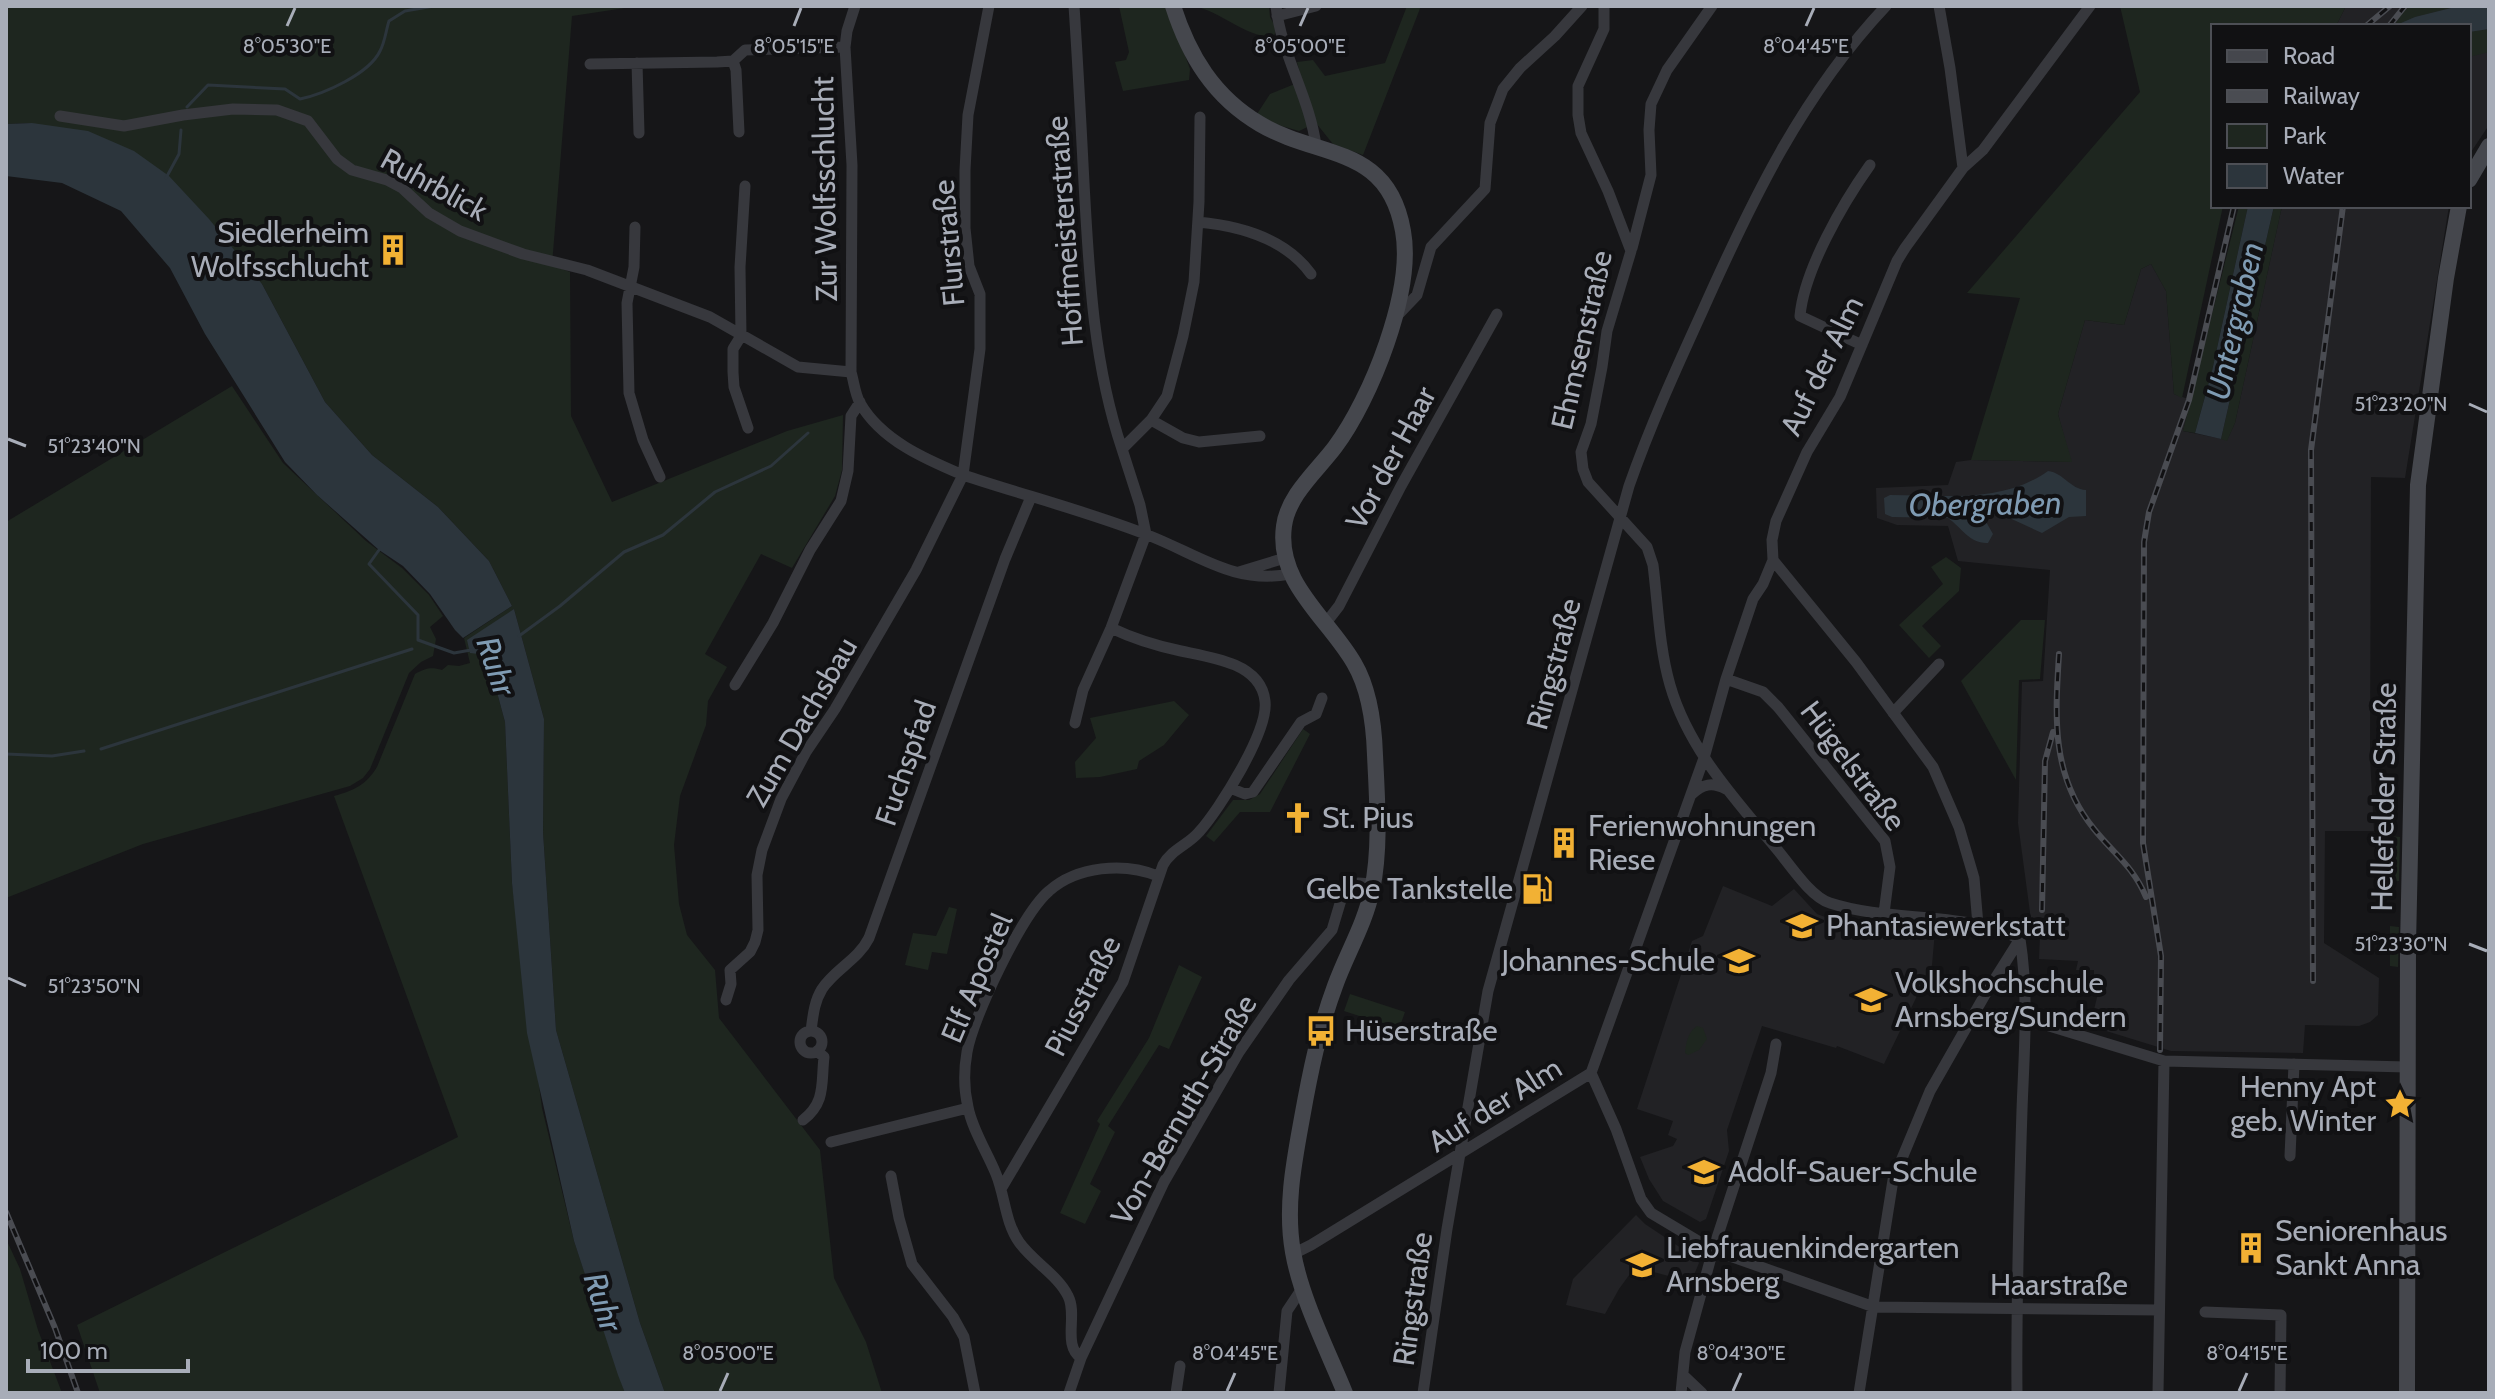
<svg xmlns="http://www.w3.org/2000/svg" width="2495" height="1399" font-family="Cabin,sans-serif">
<style>
.built{fill:#222225}
.green{fill:#1e261f}
.water{fill:#2c353c}
.lines{fill:none;stroke-linecap:round;stroke-linejoin:round}
.stream{stroke:#2c353c;stroke-width:3}
.street{stroke:#37383d;stroke-width:11}
.secondary{stroke:#45474d;stroke-width:16}
.rail-casing{stroke:#4a4c52;stroke-width:6}
.rail{stroke:#111113;stroke-width:3;stroke-dasharray:9;stroke-linecap:butt}
.ticks{fill:none;stroke:#a8adb8;stroke-width:3}
.labels{text-anchor:middle;stroke-width:8;stroke-linejoin:round;paint-order:stroke}
.street-label{font-size:30px;fill:#a8adb8;stroke:#111113}
.poi-label{font-size:30px;fill:#a8adb8;stroke:#111113;text-anchor:start}
.water-label{font-size:32px;font-style:italic;fill:#7f9bb3;stroke:#111113}
.ticks-label{font-size:20px;text-anchor:middle;fill:#a8adb8;stroke:#111113;stroke-width:8;stroke-linejoin:round;paint-order:stroke}
</style>
<rect width="100%" height="100%" fill="#161618"/>
<path class="built" d="M2346 6H2489V125L2469 155V26H2336Z
M2282 206H2449L2405 478 2371 477 2370 758 2374 831H2325L2324 943 2379 978 2378 1015 2370 1022 2359 1026 2305 1025 2303 1053 2171 1051 2090 1026 2102 977 2094 975V970H2076L2078 961 2039 959 2040 936 2031 920 2018 823 2022 682 2043 681 2050 570 1958 561 1948 526 1897 525 1877 518 1876 488 1948 485 1956 462 1971 460 2071 462 2058 414 2085 320 2124 325 2141 269 2151 264 2166 291 2174 394 2191 400 2183 431 2227 440 2235 423Z
M1723 886 1772 906 1794 889 1817 914 1833 920 1935 931 1932 965 1884 1064 1837 1046 1836 1048 1762 1026 1727 1130 1729 1151 1706 1219 1700 1222 1663 1201 1649 1179 1640 1157 1673 1146 1677 1139 1668 1135 1673 1121 1637 1109 1692 941 1703 936Z
M1636 1215 1645 1224 1696 1258 1699 1263 1691 1282 1635 1267 1619 1289 1605 1314 1566 1305 1573 1279Z"/>
<path class="green" d="M6 6H638L572 16 552 265 570 272 571 416 612 502 787 431 843 415 842 470 835 496 792 568 761 554 705 654 727 667 708 701 706 725 680 796 674 845 679 904 687 935 715 970 719 1018 820 1150 834 1278 866 1342 882 1393H665L640 1323 556 1030 543 832 544 719 514 609 479 654 491 670 505 722 512 883 542 1108 574 1241 625 1393H100L77 1325 458 1137 334 796C355 790 366 785 377 767L415 674C426 668 431 667 442 670L448 665 459 666 470 663 464 638 512 606 489 561 438 507 372 455 325 402 262 284 32 123 6 124Z
M1119 6H1167L1190 69 1189 80 1123 91 1115 62 1126 60 1129 52Z
M1194 6H1269L1270 17 1277 30 1273 37C1243 36 1224 13 1194 6Z
M1407 6H1421L1363 155 1333 144 1316 123 1299 131 1275 124 1257 114 1270 94 1302 81 1297 62 1313 60 1325 76 1385 63Z
M2120 6H2346L2336 26H2213V206H2223L2182 398 2174 394 2166 291 2151 264 2141 269 2124 325 2085 320 2058 414 2072 462 1971 460 2020 298 1967 293 2140 92Z
M2410 6H2459L2415 17 2402 23 2403 26H2394L2404 11Z
M2489 29V52L2469 57V32Z
M2239 206H2248L2212 371 2195 433 2183 431Z
M2274 206H2282L2235 423 2227 441 2221 439Z
M232 386 283 463 366 541 402 568 429 595 443 616 430 627 436 639 433 656 421 662 409 673 370 769 363 778 350 786 143 844 6 898V522Z
M1946 557 1961 568 1959 591 1922 626 1941 646 1929 658 1899 625 1943 584 1931 567Z
M2021 620H2045L2040 679 2019 680 2016 780 1961 681Z
M1174 701 1189 715 1164 745 1139 761 1137 769 1100 777 1076 778 1075 762 1096 738 1090 718Z
M1303 729 1310 734 1270 812H1240L1214 842 1206 836 1233 800H1249L1260 794Z
M2389 836 2400 837 2399 881H2388Z
M949 907 957 909 947 954 932 952 928 970 905 965 913 933 936 936Z
M2390 926 2399 927 2398 967 2390 966Z
M1179 965 1202 977 1169 1049 1159 1045 1108 1126 1115 1132 1090 1184 1101 1191 1085 1224 1060 1213 1100 1124 1097 1121 1149 1038Z
M1350 994 1405 1012 1399 1029 1344 1011Z
M1697 1026 1703 1028 1707 1039 1699 1050 1688 1055 1685 1053C1686 1043 1688 1032 1697 1026Z
M6 1239 20 1269 38 1330 62 1393H6Z"/>
<path class="water" d="M2459 6H2489V29L2469 32V26H2403L2401 23 2415 17Z
M32 123 88 131 134 151 169 176 209 219 262 284 325 402 372 455 438 507 489 561 512 606 463 638 455 630 430 594 403 566 379 550 317 495 285 462 205 334 170 268 121 211 62 183 6 176V124Z
M2248 206H2274L2221 439 2195 433 2212 371Z
M2048 471C2064 473 2070 489 2086 490V516L2069 517 2042 533 2003 515 1987 514 1985 520 1993 534 1988 543C1970 544 1962 528 1948 518L1892 517 1885 514 1884 498 1890 495C1943 495 2002 504 2048 471Z
M514 609 544 719 543 832 556 1030 640 1323 665 1393H625L618 1375 574 1241 527 1033 512 883 505 722 491 670 479 654 470 653 467 640Z"/>
<g class="lines">
<path class="stream" d="M187 107 208 85 285 89 300 99C324 94 369 74 380 51 385 42 386 30 389 21L405 11 434 6
M166 178 179 154 181 130
M379 550 369 564 418 615V640L454 653 471 650
M519 636 560 606 624 552 663 535 715 492 771 466 808 433
M101 749 412 649
M6 754 52 756 84 751"/>
<path class="street" d="M1074 6C1078 65 1081 124 1084 183 1089 273 1093 363 1122 449
M1276 6C1281 54 1310 98 1316 146
M1604 6V29L1578 86V115L1581 133 1608 191 1631 251 1607 331 1602 367 1591 424 1581 452 1583 469 1588 482 1647 547 1653 565C1658 604 1659 647 1670 685 1688 748 1734 798 1775 847 1789 863 1810 897 1830 903 1891 923 1964 910 2020 939
M1939 6 1950 68 1963 168
M1277 16 1316 6
M733 61 736 70 739 132
M637 63 639 133
M590 64 717 62 733 61 745 50 845 47
M60 116 124 126 183 115 233 109 277 110 308 121 337 159 352 170 387 180 402 188 429 213 460 231 523 254 587 270 710 317 798 367 851 372C854 382 855 394 860 403 881 440 925 459 963 475 1023 495 1086 511 1145 534 1196 553 1233 585 1290 574
M745 186 740 267 741 336 733 349V372L734 387 748 428
M1198 222C1241 226 1285 238 1311 274
M635 227 634 267 627 303 629 393 643 440 660 477
M1632 248 1651 175 1649 130 1651 104 1667 70 1712 6
M1395 318 1417 295 1431 247 1485 189 1490 123 1503 89 1520 68 1555 36 1582 6
M1862 345 1800 316C1804 270 1843 203 1870 165
M851 372 852 165 845 47 847 31 855 6
M1151 420 1183 438 1199 442 1260 436
M1146 534 1140 505 1122 449 1151 420 1167 396 1183 336 1194 282 1199 202 1200 117
M1773 560 1856 662 1933 767 1959 827 1974 878 1978 925
M1239 572 1285 558
M1325 624 1339 606 1401 486 1497 314
M1726 679 1763 692 1778 707 1885 841 1890 867 1884 913
M735 685 773 623 810 550 841 501 848 471 851 416 860 402
M1893 713 1939 664
M1075 723 1083 690 1111 628 1146 534
M1230 788 1245 794 1253 792 1301 722 1316 714 1322 698
M1692 794C1703 784 1712 782 1726 789
M726 1000 731 984 730 970 750 952 755 942 758 930 757 875 762 850 781 799 806 752 835 709 916 570 963 475 980 349V294L969 266 965 228V170L968 115 989 6
M2026 1019 2164 1061 2407 1067
M811 1031C813 1016 814 1002 822 989 835 969 858 960 869 938L1005 559 1031 497
M800 1042a11 11 0 1 1 22 0a11 11 0 1 1-22 0Z
M1591 1073 1616 1129 1641 1199 1651 1213 1713 1250 1874 1307 2159 1310
M803 1120C826 1102 821 1084 824 1057L817 1051
M831 1142 968 1108
M2290 1156 2294 1064
M891 1176 899 1218 912 1264 953 1317 964 1337 975 1393
M1001 1189 1123 982 1163 865C1172 849 1188 845 1199 832 1219 810 1269 731 1265 701 1263 683 1251 672 1235 665 1218 658 1200 655 1181 651 1157 646 1134 639 1111 628
M1293 1254 1311 1245 1591 1073 1704 758 1726 679 1753 599 1763 584 1773 560 1772 540 1776 521 1807 452 1840 397 1897 261 1905 248 1963 168 1983 150 2090 6
M2205 1312 2281 1315 2280 1393
M1081 1358C1062 1345 1078 1315 1068 1296 1058 1275 1033 1262 1019 1242 1005 1222 1005 1196 996 1174 987 1152 972 1129 968 1107 964 1090 964 1069 967 1052 973 1017 1022 914 1049 891 1077 866 1124 862 1158 876
M1683 1375 1702 1393
M1069 1393 1081 1358 1164 1182 1239 1052 1289 980 1332 930 1344 890 1358 883 1373 884
M1176 1393 1180 1366
M1279 1393 1287 1311 1303 1287
M1423 1393 1447 1229 1488 991 1629 486C1650 426 1676 369 1702 312 1751 202 1802 95 1886 6
M1681 1393 1685 1352 1713 1250 1771 1073 1776 1044
M1859 1393 1893 1180 1930 1091 1986 993 2020 939
M2017 1393C2016 1299 2019 1204 2022 1110 2024 1053 2029 996 2020 939
M2158 1393 2164 1061"/>
<path class="secondary" d="M1173 6C1189 56 1214 97 1260 124 1319 159 1388 144 1403 231 1414 291 1371 399 1335 447 1317 471 1288 495 1284 526 1276 583 1328 618 1354 663 1370 690 1374 725 1375 755 1377 799 1381 847 1372 890 1365 924 1346 955 1335 986 1319 1029 1310 1073 1302 1118 1294 1162 1285 1207 1293 1252 1301 1298 1327 1349 1345 1393
M2469 180 2489 146
M2407 1393 2408 945 2418 485 2446 278 2459 206"/>
<defs>
<path id="rail" d="M2366 26 2390 6
M2389 26 2405 6
M2059 654C2055 718 2051 776 2094 829 2114 854 2133 866 2146 897
M2042 910 2045 761 2053 732
M2313 981 2311 450 2343 206
M2160 1050 2161 956 2143 843 2144 542 2149 512 2189 400 2234 206
M6 1212 55 1328 78 1393"/>
</defs>
<use href="#rail" class="rail-casing"/>
<use href="#rail" class="rail"/>
</g>
<path class="ticks" d="M287 26 295 8M794 26 801 8M1300 26 1308 8M1806 26 1814 8M2469 404 2487 412M8 439 26 446M2469 944 2487 951M8 978 26 986M720 1391 728 1373M1227 1391 1235 1373M1733 1391 1741 1373M2239 1391 2247 1373"/>
<defs>
<symbol id="building-bare" viewBox="-9 -9 18 18"><path d="M-4-6H4V6H1V3H-1V6H-4ZM-2.5-4.3h1.7v1.8h-1.7ZM.8-4.3h1.7v1.8H.8ZM-2.5-1h1.7V.8h-1.7ZM.8-1h1.7V.8H.8Z" fill="#f2b134" stroke="#111113" stroke-width="2.5" paint-order="stroke"/></symbol>
<symbol id="church-bare" viewBox="-9 -9 18 18"><path d="M-1.2-6h2.4v3.5h3.3v2.4h-3.3V6h-2.4V-.1h-3.3v-2.4h3.3Z" fill="#f2b134" stroke="#111113" stroke-width="2.5" paint-order="stroke"/></symbol>
<symbol id="fuel-bare" viewBox="-9 -9 18 18"><path d="M-5.5-6h7V0h2V4h1.3V-2.5L3-4.5l.8-.8L6-3V5H2.5V1h-1V6h-7ZM-4.2-4.7v3.2H.2V-4.7Z" fill="#f2b134" stroke="#111113" stroke-width="2.5" paint-order="stroke"/></symbol>
<symbol id="university-bare" viewBox="-9 -9 18 18"><path d="M0-5L7-2L0 1L-7-2ZM-4 1L0 2.5L4 1V4Q0 6-4 4Z" fill="#f2b134" stroke="#111113" stroke-width="2.5" paint-order="stroke"/></symbol>
<symbol id="school-bare" viewBox="-9 -9 18 18"><path d="M0-5L7-2L0 1L-7-2ZM-4 1L0 2.5L4 1V4Q0 6-4 4Z" fill="#f2b134" stroke="#111113" stroke-width="2.5" paint-order="stroke"/></symbol>
<symbol id="bus-bare" viewBox="-9 -9 18 18"><path d="M-5-6H5V4H4V6H2V4H-2V6H-4V4H-5ZM-3.5-4V0h7V-4ZM-3.5 1.2v1.5H-2V1.2ZM2 1.2v1.5H3.5V1.2Z" fill="#f2b134" stroke="#111113" stroke-width="2.5" paint-order="stroke"/></symbol>
<symbol id="sight-bare" viewBox="-9 -9 18 18"><path d="M0-6L1.8-2.2L6-1.7L2.9 1.2L3.7 5.4L0 3.3L-3.7 5.4L-2.9 1.2L-6-1.7L-1.8-2.2Z" fill="#f2b134" stroke="#111113" stroke-width="2.5" paint-order="stroke"/></symbol>
</defs>
<g fill-rule="evenodd">
<use href="#building-bare" x="371" y="228" width="44" height="44"/>
<use href="#church-bare" x="1276" y="796" width="44" height="44"/>
<use href="#building-bare" x="1542" y="821" width="44" height="44"/>
<use href="#fuel-bare" x="1515" y="867" width="44" height="44"/>
<use href="#university-bare" x="1780" y="904" width="44" height="44"/>
<use href="#school-bare" x="1717" y="939" width="44" height="44"/>
<use href="#university-bare" x="1849" y="978" width="44" height="44"/>
<use href="#bus-bare" x="1299" y="1009" width="44" height="44"/>
<use href="#sight-bare" x="2378" y="1082" width="44" height="44"/>
<use href="#school-bare" x="1682" y="1150" width="44" height="44"/>
<use href="#building-bare" x="2229" y="1226" width="44" height="44"/>
<use href="#school-bare" x="1620" y="1243" width="44" height="44"/>
</g>
<g class="labels">
<g class="street-label">
<text transform="translate(434 185) rotate(29)" y="10">Ruhrblick</text>
<text transform="translate(825 189) rotate(-91)" y="10">Zur Wolfsschlucht</text>
<text transform="translate(1065 231) rotate(-94)" y="10">Hoffmeisterstraße</text>
<text transform="translate(949 243) rotate(-95)" y="10">Flurstraße</text>
<text transform="translate(1582 340) rotate(-77)" y="10">Ehmsenstraße</text>
<text transform="translate(1822 366) rotate(-64)" y="10">Auf der Alm</text>
<text transform="translate(1391 458) rotate(-62)" y="10">Vor der Haar</text>
<text transform="translate(1554 664) rotate(-75)" y="10">Ringstraße</text>
<text transform="translate(802 722) rotate(-60)" y="10">Zum Dachsbau</text>
<text transform="translate(906 763) rotate(-71)" y="10">Fuchspfad</text>
<text transform="translate(1853 766) rotate(53)" y="10">Hügelstraße</text>
<text transform="translate(2384 797) rotate(-89)" y="10">Hellefelder Straße</text>
<text transform="translate(977 978) rotate(-67)" y="10">Elf Apostel</text>
<text transform="translate(1083 996) rotate(-63)" y="10">Piusstraße</text>
<text transform="translate(1495 1105) rotate(-32)" y="10">Auf der Alm</text>
<text transform="translate(1184 1110) rotate(-60)" y="10">Von-Bernuth-Straße</text>
<text x="2059" y="1295">Haarstraße</text>
<text transform="translate(1413 1299) rotate(-82)" y="10">Ringstraße</text>
</g>
<g class="poi-label">
<text x="369" y="243" text-anchor="end">Siedlerheim<tspan x="369" dy="34">Wolfsschlucht</tspan></text>
<text x="1322" y="828">St. Pius</text>
<text x="1588" y="836">Ferienwohnungen<tspan x="1588" dy="34">Riese</tspan></text>
<text x="1513" y="899" text-anchor="end">Gelbe Tankstelle</text>
<text x="1826" y="936">Phantasiewerkstatt</text>
<text x="1715" y="971" text-anchor="end">Johannes-Schule</text>
<text x="1895" y="993">Volkshochschule<tspan x="1895" dy="34">Arnsberg/Sundern</tspan></text>
<text x="1345" y="1041">Hüserstraße</text>
<text x="2376" y="1097" text-anchor="end">Henny Apt<tspan x="2376" dy="34">geb. Winter</tspan></text>
<text x="1728" y="1182">Adolf-Sauer-Schule</text>
<text x="2275" y="1241">Seniorenhaus<tspan x="2275" dy="34">Sankt Anna</tspan></text>
<text x="1666" y="1258">Liebfrauenkindergarten<tspan x="1666" dy="34">Arnsberg</tspan></text>
</g>
<g class="water-label">
<text transform="translate(2235 321) rotate(-77)" y="11">Untergraben</text>
<text transform="translate(1985 504) rotate(-1)" y="11">Obergraben</text>
<text transform="translate(496 666) rotate(71)" y="11">Ruhr</text>
<text transform="translate(603 1302) rotate(72)" y="11">Ruhr</text>
</g>
</g>
<g class="ticks-label">
<text x="287" y="53">8°05'30"E</text>
<text x="794" y="53">8°05'15"E</text>
<text x="1300" y="53">8°05'00"E</text>
<text x="1806" y="53">8°04'45"E</text>
<text x="2401" y="411">51°23'20"N</text>
<text x="94" y="453">51°23'40"N</text>
<text x="2401" y="951">51°23'30"N</text>
<text x="94" y="993">51°23'50"N</text>
<text x="728" y="1360">8°05'00"E</text>
<text x="1235" y="1360">8°04'45"E</text>
<text x="1741" y="1360">8°04'30"E</text>
<text x="2247" y="1360">8°04'15"E</text>
</g>
<rect width="2495" height="1399" fill="none" stroke="#a8adb8" stroke-width="16"/>
<rect x="2211" y="24" width="260" height="184" fill="#111113" stroke="#4d4f55" stroke-width="2"/>
<rect x="2227" y="50" width="40" height="12" fill="#45474d" stroke="#4d4f55" stroke-width="2"/>
<text x="2283" y="64" font-size="24" fill="#a8adb8">Road</text>
<rect x="2227" y="90" width="40" height="12" fill="#4a4c52" stroke="#4d4f55" stroke-width="2"/>
<text x="2283" y="104" font-size="24" fill="#a8adb8">Railway</text>
<rect x="2227" y="124" width="40" height="24" fill="#1e261f" stroke="#4d4f55" stroke-width="2"/>
<text x="2283" y="144" font-size="24" fill="#a8adb8">Park</text>
<rect x="2227" y="164" width="40" height="24" fill="#2c353c" stroke="#4d4f55" stroke-width="2"/>
<text x="2283" y="184" font-size="24" fill="#a8adb8">Water</text>
<path d="M28 1359v12h160v-12" fill="none" stroke="#a8adb8" stroke-width="4"/>
<text x="40" y="1359" font-size="24" fill="#a8adb8" stroke="#111113" stroke-width="6" paint-order="stroke">100 m</text>
</svg>
